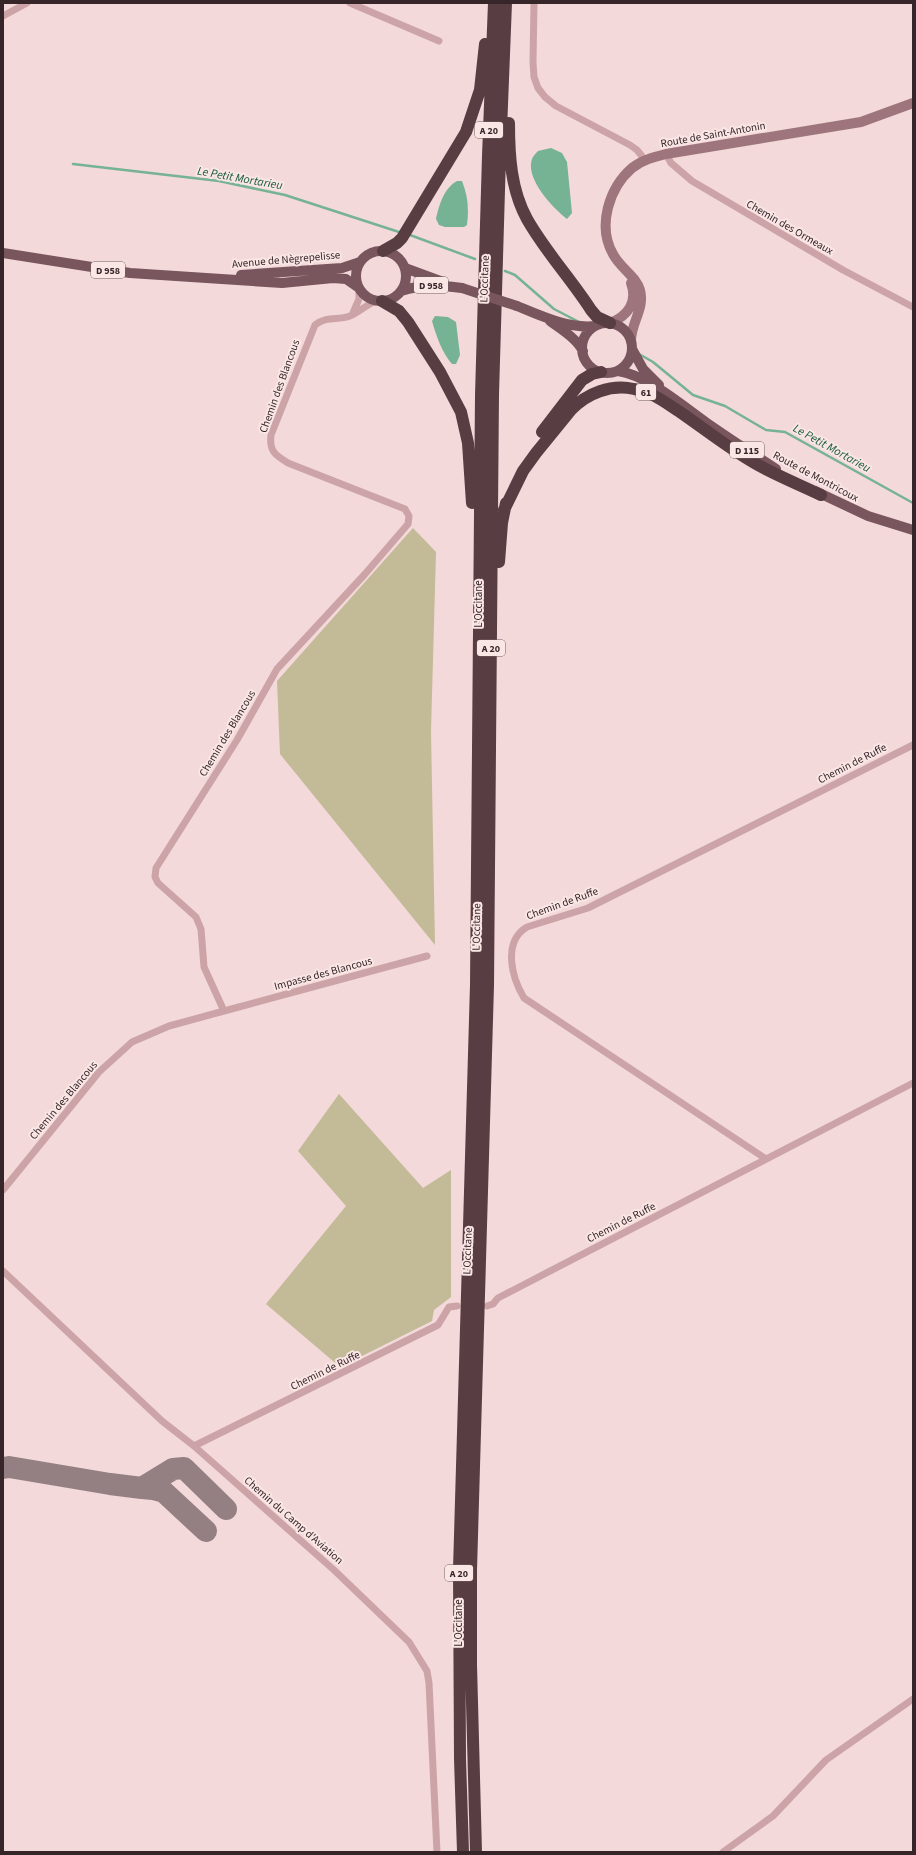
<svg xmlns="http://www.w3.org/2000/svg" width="916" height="1855" font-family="'Source Sans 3',sans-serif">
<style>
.green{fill:#c3ba98}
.water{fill:#76b294}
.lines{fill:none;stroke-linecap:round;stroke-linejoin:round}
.stream{stroke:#76b294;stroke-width:2.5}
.taxiway{stroke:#948082;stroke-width:22}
.street{stroke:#cca4a7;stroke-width:7}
.secondary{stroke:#9f757d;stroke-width:10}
.primary{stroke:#79565d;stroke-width:10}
.highway{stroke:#583d43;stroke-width:12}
.primary-bridge{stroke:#79565d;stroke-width:10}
.labels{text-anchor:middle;stroke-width:4;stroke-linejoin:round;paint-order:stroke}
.shield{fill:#fae6e5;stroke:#716062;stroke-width:1}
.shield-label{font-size:10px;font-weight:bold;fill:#36262a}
.street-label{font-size:11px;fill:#36262a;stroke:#fae6e5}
.water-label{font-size:12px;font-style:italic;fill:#195a3c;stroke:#fae6e5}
</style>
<rect width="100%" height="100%" fill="#f3d9d9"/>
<path class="green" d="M413 528 436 552 431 731 435 945 280 754 277 681Z
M339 1094 423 1188 451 1170V1297L434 1310 432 1321 340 1367 266 1304 346 1206 298 1151Z"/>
<path class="water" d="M551 148 562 153 567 162 572 213 567 219C553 208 525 179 532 159 533 156 536 153 538 151Z
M457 181H462C468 196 469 209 467 225L464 227H445L439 225 436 219C439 205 444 188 457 181Z
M435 316 448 317 456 322 460 355 456 364H452C442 353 436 335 432 321Z"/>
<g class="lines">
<path class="stream" d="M73 164 219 181 285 195 399 232
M410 235 475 259
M505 271 515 275 554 309 579 322
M639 354 653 362 693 395 725 406 766 430 785 432 913 503"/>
<path class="taxiway" d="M3 1468 9 1467 110 1484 142 1488 173 1469 184 1468 226 1509
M142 1488 153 1489 164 1492 206 1531"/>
<path class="street" d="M350 3 439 41
M534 3 533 62 534 77 538 88 545 97 556 106 630 145 637 150 645 160
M3 16 27 3
M666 154 671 163 692 181 843 270 913 307
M353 313 359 299V288
M224 1011 427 956
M766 1159 524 998C512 978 502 942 527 927L588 908 913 745
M3 1190 99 1072 132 1042 169 1026 224 1011 204 967 201 929 196 917 158 883 155 877 156 868 237 740 277 669 365 574 408 524 409 516 405 509 288 463C275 455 269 451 271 435L315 325C328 315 337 321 350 316 360 312 367 304 378 300
M3 1271 162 1421 194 1446 334 1570 409 1642 427 1671 429 1683 437 1852
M487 1306 493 1304 498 1298 913 1083
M194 1446 438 1325 449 1307 457 1306
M723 1852 773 1816 826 1760 913 1699"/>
<path class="secondary" d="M610 323C628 316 638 302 631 283
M631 341C631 322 645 309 640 290 636 276 620 268 613 254 597 226 609 188 632 168 642 160 654 157 666 154L861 122 913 103"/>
<path class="primary" d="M356 276a25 25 0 1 1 50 0a25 25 0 1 1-50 0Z
M3 253 130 273 282 283 333 278 346 279 359 288
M405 268 443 282
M241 275 342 268 360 262
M401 291C421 284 441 285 462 288
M517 306C541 316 569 329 595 326
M550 321C561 329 576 338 583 351
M582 348a25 25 0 1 1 50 0a25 25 0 1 1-50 0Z
M632 349 643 369 659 385
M618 371C647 375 683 406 707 423 730 439 753 454 776 469
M815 491 868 516 913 530"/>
<path class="highway" d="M509 123C509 156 511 190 527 219 545 251 571 279 591 310L597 317 610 323
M383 251 397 243 402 238 466 132 480 90 485 44
M382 301 399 311 408 322 440 372 461 412 468 443 472 503
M542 432 582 380 592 374 601 372
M504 510 523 471 536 453 571 410C587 393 611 384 634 389 651 391 666 403 680 412 706 430 731 450 758 465 778 476 800 485 821 495
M499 562 502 523 506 503
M463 1852 460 1759 459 1570 476 985 481 395 488 156 494 3
M476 1852 471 1665V1570L488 985 493 395 500 156 506 3"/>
<path class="primary-bridge" d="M462 288 517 306"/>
</g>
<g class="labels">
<g class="shield">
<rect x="475" y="122" width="28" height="16" rx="3"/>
<rect x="91" y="262" width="34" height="16" rx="3"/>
<rect x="414" y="277" width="34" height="16" rx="3"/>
<rect x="636" y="384" width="20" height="16" rx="3"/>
<rect x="730" y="442" width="34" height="16" rx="3"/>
<rect x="477" y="640" width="28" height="16" rx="3"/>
<rect x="445" y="1565" width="28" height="16" rx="3"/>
</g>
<g class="shield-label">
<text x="489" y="134">A 20</text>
<text x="108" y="274">D 958</text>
<text x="431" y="289">D 958</text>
<text x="646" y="396">61</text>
<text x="747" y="454">D 115</text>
<text x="491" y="652">A 20</text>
<text x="459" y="1577">A 20</text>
</g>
<g class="street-label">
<text transform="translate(713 134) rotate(-10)" y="4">Route de Saint-Antonin</text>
<text transform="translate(790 227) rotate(30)" y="4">Chemin des Ormeaux</text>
<text transform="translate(286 259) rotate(-5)" y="4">Avenue de Nègrepelisse</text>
<text transform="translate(484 279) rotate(-88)" y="4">L'Occitane</text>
<text transform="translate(279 386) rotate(-70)" y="4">Chemin des Blancous</text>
<text transform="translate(816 476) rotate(28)" y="4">Route de Montricoux</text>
<text transform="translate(478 604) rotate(-90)" y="4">L'Occitane</text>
<text transform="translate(227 733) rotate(-59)" y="4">Chemin des Blancous</text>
<text transform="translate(852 763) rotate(-27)" y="4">Chemin de Ruffe</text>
<text transform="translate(562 903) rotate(-20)" y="4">Chemin de Ruffe</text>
<text transform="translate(476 927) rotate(-89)" y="4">L'Occitane</text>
<text transform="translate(323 973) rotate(-15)" y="4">Impasse des Blancous</text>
<text transform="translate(63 1100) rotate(-50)" y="4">Chemin des Blancous</text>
<text transform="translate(621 1222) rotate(-27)" y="4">Chemin de Ruffe</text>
<text transform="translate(467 1251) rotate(-88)" y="4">L'Occitane</text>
<text transform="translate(325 1370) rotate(-26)" y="4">Chemin de Ruffe</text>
<text transform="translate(294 1520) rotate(41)" y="4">Chemin du Camp d'Aviation</text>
<text transform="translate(458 1623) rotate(-90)" y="4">L'Occitane</text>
</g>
<g class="water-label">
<text transform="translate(240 178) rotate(10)" y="4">Le Petit Mortarieu</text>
<text transform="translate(832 448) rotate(29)" y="4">Le Petit Mortarieu</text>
</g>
</g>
<rect width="916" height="1855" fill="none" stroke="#36262a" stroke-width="8"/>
</svg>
